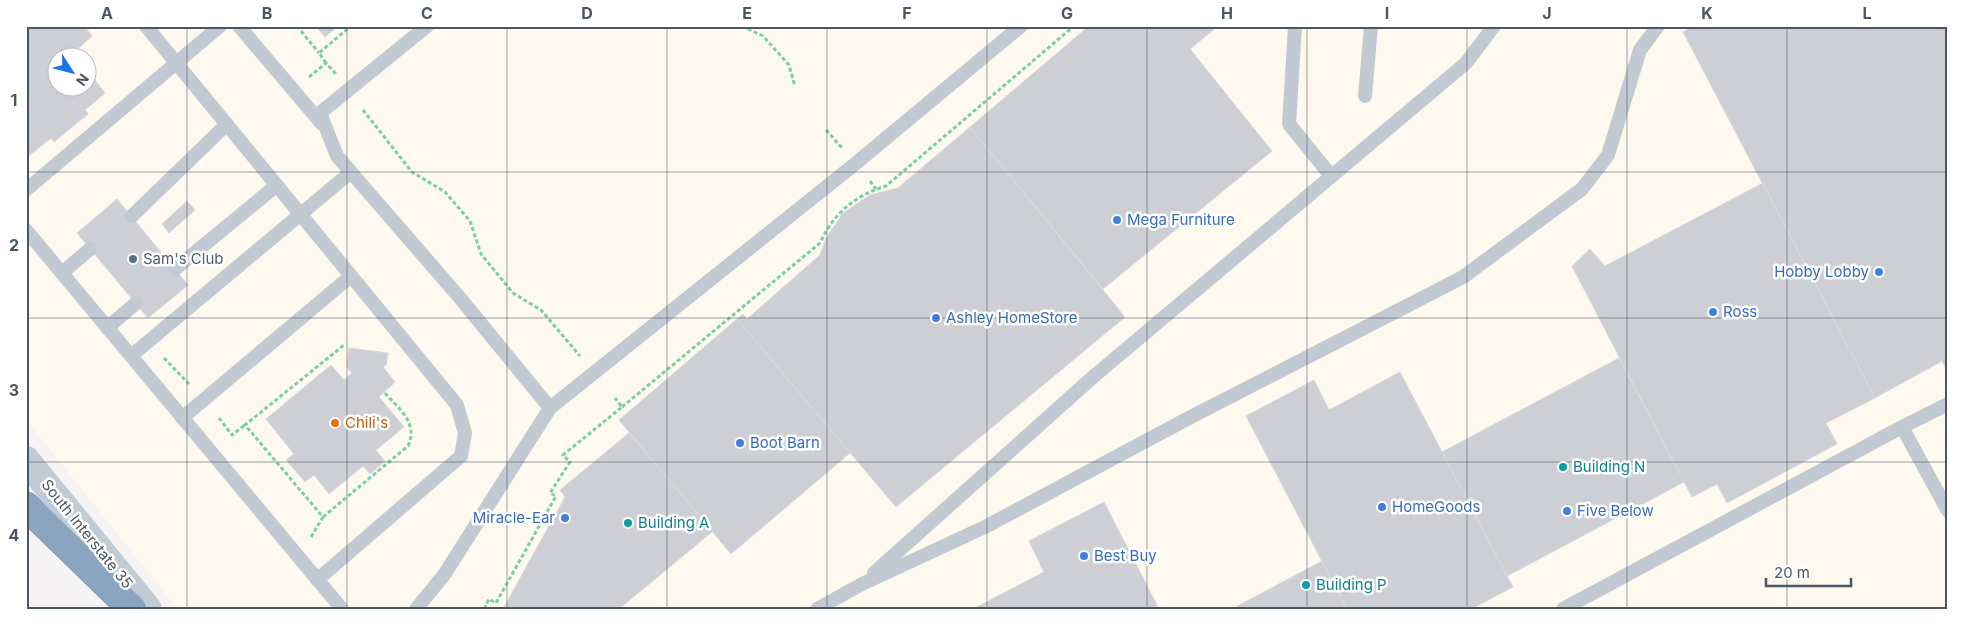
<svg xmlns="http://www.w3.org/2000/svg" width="1974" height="635" font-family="Inter,sans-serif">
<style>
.commercial{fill:#fdf9ef;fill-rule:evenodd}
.building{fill:#cdcfd5;stroke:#d7d9de}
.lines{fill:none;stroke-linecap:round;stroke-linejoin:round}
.highway-casing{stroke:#7690ad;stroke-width:29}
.path{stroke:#7ad0a6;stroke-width:3;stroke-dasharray:4 2.5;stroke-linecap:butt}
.lane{stroke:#c1cad2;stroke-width:14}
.secondary{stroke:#c1cbd6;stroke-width:28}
.highway{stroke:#8ba5c1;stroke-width:28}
.grid{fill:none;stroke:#4a5661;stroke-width:1;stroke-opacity:0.55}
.shop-dot{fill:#3f7fe0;stroke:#fff;stroke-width:2}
.service-dot{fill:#5c6f8a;stroke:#fff;stroke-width:2}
.food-dot{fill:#e8710a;stroke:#fff;stroke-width:2}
.culture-dot{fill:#0f9aa8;stroke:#fff;stroke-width:2}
.labels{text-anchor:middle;stroke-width:5;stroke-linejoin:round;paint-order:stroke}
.shop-label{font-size:15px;fill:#366cbe;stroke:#fff;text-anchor:start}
.service-label{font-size:15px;fill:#4e5e75;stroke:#fff;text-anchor:start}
.food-label{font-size:15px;fill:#c56008;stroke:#fff;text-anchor:start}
.culture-label{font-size:15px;fill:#0d838f;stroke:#fff;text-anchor:start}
.street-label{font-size:15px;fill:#4a5661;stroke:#fff}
.neatline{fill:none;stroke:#4a5661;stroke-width:2}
.grid-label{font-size:16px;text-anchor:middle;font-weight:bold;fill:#4a5661}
</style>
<rect width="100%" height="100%" fill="#f5f3f3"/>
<path class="commercial" d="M26 26H1948V609H178L26 420ZM58 58H88V88H58Z"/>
<path class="building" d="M26 26H84L92 36 72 54 76 58H58V88H88V71L105 93 85 110 88 114 54 142 51 138 26 158Z
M316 26H338L325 37Z
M1089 26H1218L1190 49 1272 151 1103 289 970 127Z
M1694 26H1948V373L1942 361 1875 398 1683 32Z
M970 127 1125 317 896 507 737 319 743 314 747 319 820 255 826 238 843 213 870 195 898 188Z
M1763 183 1875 398 1826 423 1837 444 1727 503 1717 484 1692 497 1572 266 1590 249 1605 266Z
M117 199 188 285 148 318 77 233Z
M187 201 195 210 169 233 162 224Z
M737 319 850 453 731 554 619 420Z
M349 348 388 353 386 365 383 367 395 382 379 397 404 427 376 450 385 461 370 474 363 466 329 494 314 475 305 482 286 460 294 454 266 419 331 365 344 380 352 373 347 367Z
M1619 358 1684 482 1507 576 1442 452Z
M1400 372 1513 587 1471 609H1347L1246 416 1314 380 1329 410Z
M629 433 713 531 619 609H503L565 497 560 490Z
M1104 502 1159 609H973L1044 572 1029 541Z
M1322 561 1347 609H1232Z"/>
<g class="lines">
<defs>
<path id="highway" d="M26 506 132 609"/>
</defs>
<use href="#highway" class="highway-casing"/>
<path class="path" d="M297 26 319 53
M742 26 763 36 789 65 794 83 796 86
M326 63 319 53 351 26
M309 77 326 63 336 74
M363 110 412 172 445 192 470 221 481 254 513 293 541 310 580 356
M826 130 842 148
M870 181 876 189
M164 358 189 384
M622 407 820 243C834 213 854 196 886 186L1074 26
M219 418 232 435 245 425
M323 517 408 446C419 423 398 408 384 392
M311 537 323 517 245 425 344 345
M484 609 489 599 496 603 556 496 550 493 570 462 563 455 622 407 615 398"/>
<path class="lane" d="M146 26 457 405 465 433 461 456 317 580
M239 26 322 124
M1295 26 1289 124 1331 176
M1365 96 1371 26
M26 190 220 26
M132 216 227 124
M26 230 342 609
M175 269 277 185
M62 273 90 249
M107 328 136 303
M131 356 351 172
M550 408 855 164 1021 26
M182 418 351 276
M1902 427 1948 511
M874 573 1093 377 1466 63 1494 26
M416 609 444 575 550 408 460 298 337 156 320 113 427 26
M817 609 862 584 987 526 1185 420 1463 277 1582 189 1608 155 1640 50 1658 26
M1563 609 1902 427 1948 404"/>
<path class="secondary" d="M26 460 148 609"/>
<use href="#highway" class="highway"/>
</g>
<path class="grid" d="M187 26V609M347 26V609M507 26V609M667 26V609M827 26V609M987 26V609M1147 26V609M1307 26V609M1467 26V609M1627 26V609M1787 26V609M26 172H1948M26 318H1948M26 462H1948"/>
<g class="shop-dot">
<circle cx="1117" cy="220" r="5"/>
<circle cx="1879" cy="272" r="5"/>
<circle cx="1713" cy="312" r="5"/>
<circle cx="936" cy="318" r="5"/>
<circle cx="740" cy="443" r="5"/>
<circle cx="1382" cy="507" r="5"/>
<circle cx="1567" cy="511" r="5"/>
<circle cx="565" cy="518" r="5"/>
<circle cx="1084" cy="556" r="5"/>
</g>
<circle class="service-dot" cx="133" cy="259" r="5"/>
<circle class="food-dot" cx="335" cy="423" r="5"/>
<g class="culture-dot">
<circle cx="1563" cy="467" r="5"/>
<circle cx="628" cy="523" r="5"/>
<circle cx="1306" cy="585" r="5"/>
</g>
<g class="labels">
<g class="shop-label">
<text x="1127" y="225">Mega Furniture</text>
<text x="1869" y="277" text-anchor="end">Hobby Lobby</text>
<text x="1723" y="317">Ross</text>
<text x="946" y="323">Ashley HomeStore</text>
<text x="750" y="448">Boot Barn</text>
<text x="1392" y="512">HomeGoods</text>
<text x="1577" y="516">Five Below</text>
<text x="555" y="523" text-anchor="end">Miracle-Ear</text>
<text x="1094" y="561">Best Buy</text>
</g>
<g class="service-label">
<text x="143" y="264">Sam's Club</text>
</g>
<g class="food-label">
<text x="345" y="428">Chili's</text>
</g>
<g class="culture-label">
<text x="1573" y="472">Building N</text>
<text x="638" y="528">Building A</text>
<text x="1316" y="590">Building P</text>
</g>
<g class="street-label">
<text transform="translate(87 534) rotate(51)" y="5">South Interstate 35</text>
</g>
</g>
<rect width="1974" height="635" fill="none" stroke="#ffffff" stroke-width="55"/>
<g transform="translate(72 72) rotate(126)"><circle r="24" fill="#ffffff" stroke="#b7bbc0"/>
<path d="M0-4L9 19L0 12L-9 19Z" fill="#1a73e8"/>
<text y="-8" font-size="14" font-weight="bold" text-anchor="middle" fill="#4a5661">N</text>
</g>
<path d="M1766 578v8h85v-8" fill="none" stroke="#4a5661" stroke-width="2.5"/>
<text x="1774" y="578" font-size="15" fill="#4a5661" stroke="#ffffff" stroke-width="4" paint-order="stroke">20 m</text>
<rect x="28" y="28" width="1918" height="580" class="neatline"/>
<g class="grid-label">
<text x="107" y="19">A</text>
<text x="267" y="19">B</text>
<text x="427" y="19">C</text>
<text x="587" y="19">D</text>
<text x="747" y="19">E</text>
<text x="907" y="19">F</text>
<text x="1067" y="19">G</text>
<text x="1227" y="19">H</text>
<text x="1387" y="19">I</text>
<text x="1547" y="19">J</text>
<text x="1707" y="19">K</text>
<text x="1867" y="19">L</text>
<text x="14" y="106">1</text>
<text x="14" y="251">2</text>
<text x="14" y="396">3</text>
<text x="14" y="541">4</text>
</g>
</svg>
